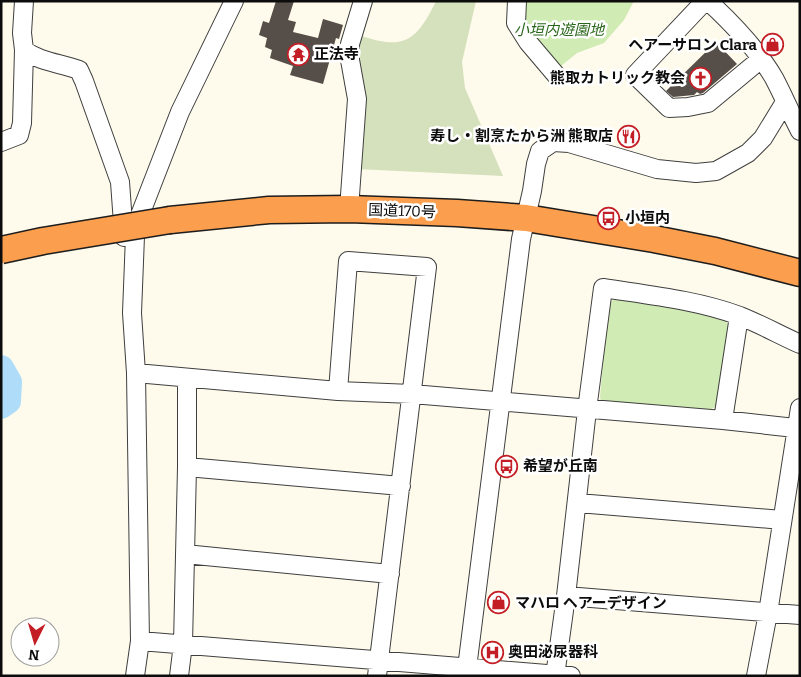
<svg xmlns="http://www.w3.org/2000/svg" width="801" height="677" font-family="Bitter,'Noto Sans JP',serif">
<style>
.green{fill:#d0ebb4}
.cemetery{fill:#d5e1bc}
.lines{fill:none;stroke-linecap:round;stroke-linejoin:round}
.river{stroke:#aedcf9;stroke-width:26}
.building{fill:#564e48}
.minor-casing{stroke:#3f3f3f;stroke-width:20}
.highway-casing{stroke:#1d1d1d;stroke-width:29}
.minor{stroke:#fff;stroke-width:18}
.highway{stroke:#fb9f4e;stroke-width:26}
.highway-bridge-casing{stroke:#1d1d1d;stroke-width:29;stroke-linecap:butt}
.highway-bridge{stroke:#fb9f4e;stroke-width:26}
.labels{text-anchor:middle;stroke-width:5;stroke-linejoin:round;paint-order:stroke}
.park-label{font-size:15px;font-style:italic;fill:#29671a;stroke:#fff}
.poi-label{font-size:15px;font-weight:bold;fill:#0c0c0c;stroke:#fff;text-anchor:start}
.street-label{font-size:15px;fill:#0c0c0c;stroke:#fff}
</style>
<rect width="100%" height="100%" fill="#fffbec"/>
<path class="green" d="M521 1H632L633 3 624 20 604 43 577 53 555 71 522 23Z
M619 297 724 318 730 328 717 406 706 412 601 402 600 397 608 303Z"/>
<path class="cemetery" d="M436 1H476L462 62 465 88 503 176 356 169V34C401 50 415 45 436 1Z"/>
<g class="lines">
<path class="river" d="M1 368 9 382 8 401 1 406"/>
</g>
<path class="building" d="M276 1H294L288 20 296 22 293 32 318 38 323 19 343 25 339 39 336 38 323 84 290 75 293 66 270 58 272 50 265 47 267 38 259 35 263 21 269 23Z
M716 42 737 64 703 93 700 94 697 92 694 95 673 97 666 91Z"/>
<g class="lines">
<defs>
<path id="minor" d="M24 1 22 33 24 50C40 62 60 63 79 70L84 81 120 182 124 237
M517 1 516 23 528 42 556 75
M705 1 635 75 669 108 688 107 708 103 761 59
M708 1C733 24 757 49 774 78 783 95 791 114 800 131
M1 142 19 135 22 123 24 50
M349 209 357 99 350 60V44L363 1
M136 373 338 391 412 394 723 420 795 428
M338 391 348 261 427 267 377 676
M723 420 739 316
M187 467 401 486
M578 503 782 520
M185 554 390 574
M566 596 800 615
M140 641 571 676
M135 676 140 641 136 373 132 313 135 236 140 215 180 112 234 1
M179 676 183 644 187 467V378
M466 676 521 239 532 191 536 164 540 151 553 142 569 143 657 169 696 173 716 171 748 153 763 138 785 102
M555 676 566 596 587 410 603 288C648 295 697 300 740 316 760 324 780 335 800 344
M756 676 768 613 800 408"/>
<path id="highway" d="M170 220 269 210 349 209 457 213 526 218 654 239 715 251 800 273"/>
</defs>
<use href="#minor" class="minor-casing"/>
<use href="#highway" class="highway-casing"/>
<use href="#minor" class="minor"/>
<use href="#highway" class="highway"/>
<defs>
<path id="highway-bridge" d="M1 250 43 241 170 220"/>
</defs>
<use href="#highway-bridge" class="highway-bridge-casing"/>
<use href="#highway-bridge" class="highway-bridge"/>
</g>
<defs>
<symbol id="shop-ring" viewBox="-11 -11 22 22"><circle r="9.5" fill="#fff" stroke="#c31e25" stroke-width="1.5"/><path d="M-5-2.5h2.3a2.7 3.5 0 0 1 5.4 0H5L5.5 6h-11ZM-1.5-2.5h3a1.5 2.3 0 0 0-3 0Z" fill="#c31e25"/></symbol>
<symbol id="temple-ring" viewBox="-11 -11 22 22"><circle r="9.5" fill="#fff" stroke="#c31e25" stroke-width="1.5"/><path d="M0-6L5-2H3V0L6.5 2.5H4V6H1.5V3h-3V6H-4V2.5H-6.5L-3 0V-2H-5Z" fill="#c31e25"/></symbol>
<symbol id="church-ring" viewBox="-11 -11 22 22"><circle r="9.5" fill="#fff" stroke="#c31e25" stroke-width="1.5"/><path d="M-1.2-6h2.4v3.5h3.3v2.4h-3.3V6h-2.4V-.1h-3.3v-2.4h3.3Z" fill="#c31e25"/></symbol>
<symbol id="restaurant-ring" viewBox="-11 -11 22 22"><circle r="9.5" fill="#fff" stroke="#c31e25" stroke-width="1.5"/><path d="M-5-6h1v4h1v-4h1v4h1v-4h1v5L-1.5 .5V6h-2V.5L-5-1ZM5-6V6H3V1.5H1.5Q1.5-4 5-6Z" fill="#c31e25"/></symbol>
<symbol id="bus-ring" viewBox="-11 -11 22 22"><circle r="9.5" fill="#fff" stroke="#c31e25" stroke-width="1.5"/><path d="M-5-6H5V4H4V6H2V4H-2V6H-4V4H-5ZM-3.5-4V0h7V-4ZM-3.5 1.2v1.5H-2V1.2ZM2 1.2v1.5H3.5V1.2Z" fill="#c31e25"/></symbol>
<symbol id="hospital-ring" viewBox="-11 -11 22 22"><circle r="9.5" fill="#fff" stroke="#c31e25" stroke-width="1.5"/><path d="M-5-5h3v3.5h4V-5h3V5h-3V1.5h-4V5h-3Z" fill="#c31e25"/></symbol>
</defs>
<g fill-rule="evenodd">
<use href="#shop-ring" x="760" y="32" width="25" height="25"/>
<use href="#temple-ring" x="286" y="42" width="25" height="25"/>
<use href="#church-ring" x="688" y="66" width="25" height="25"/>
<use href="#restaurant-ring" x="616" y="124" width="25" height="25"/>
<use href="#bus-ring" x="596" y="206" width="25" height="25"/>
<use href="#bus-ring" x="494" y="454" width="25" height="25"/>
<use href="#shop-ring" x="486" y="590" width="25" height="25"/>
<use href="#hospital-ring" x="480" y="640" width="25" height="25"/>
</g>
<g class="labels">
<g class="park-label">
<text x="559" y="35">小垣内遊園地</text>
</g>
<g class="poi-label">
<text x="757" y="50" text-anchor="end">ヘアーサロン Clara</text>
<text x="314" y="59">正法寺</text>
<text x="685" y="83" text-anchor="end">熊取カトリック教会</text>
<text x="613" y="141" text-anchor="end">寿し・割烹たから洲 熊取店</text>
<text x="625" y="223">小垣内</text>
<text x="523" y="471">希望が丘南</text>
<text x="515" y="608">マハロ ヘアーデザイン</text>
<text x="508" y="657">奥田泌尿器科</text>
</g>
<g class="street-label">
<text transform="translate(402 211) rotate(2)" y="5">国道170号</text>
</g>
</g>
<rect width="801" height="677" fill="none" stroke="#0c0c0c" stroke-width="5"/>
<g transform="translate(35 642) rotate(185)"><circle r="24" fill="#ffffff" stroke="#9e9e9e"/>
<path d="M0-4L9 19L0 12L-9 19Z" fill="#c31e25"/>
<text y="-8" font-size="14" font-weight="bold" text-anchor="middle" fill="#0c0c0c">N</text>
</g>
</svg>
